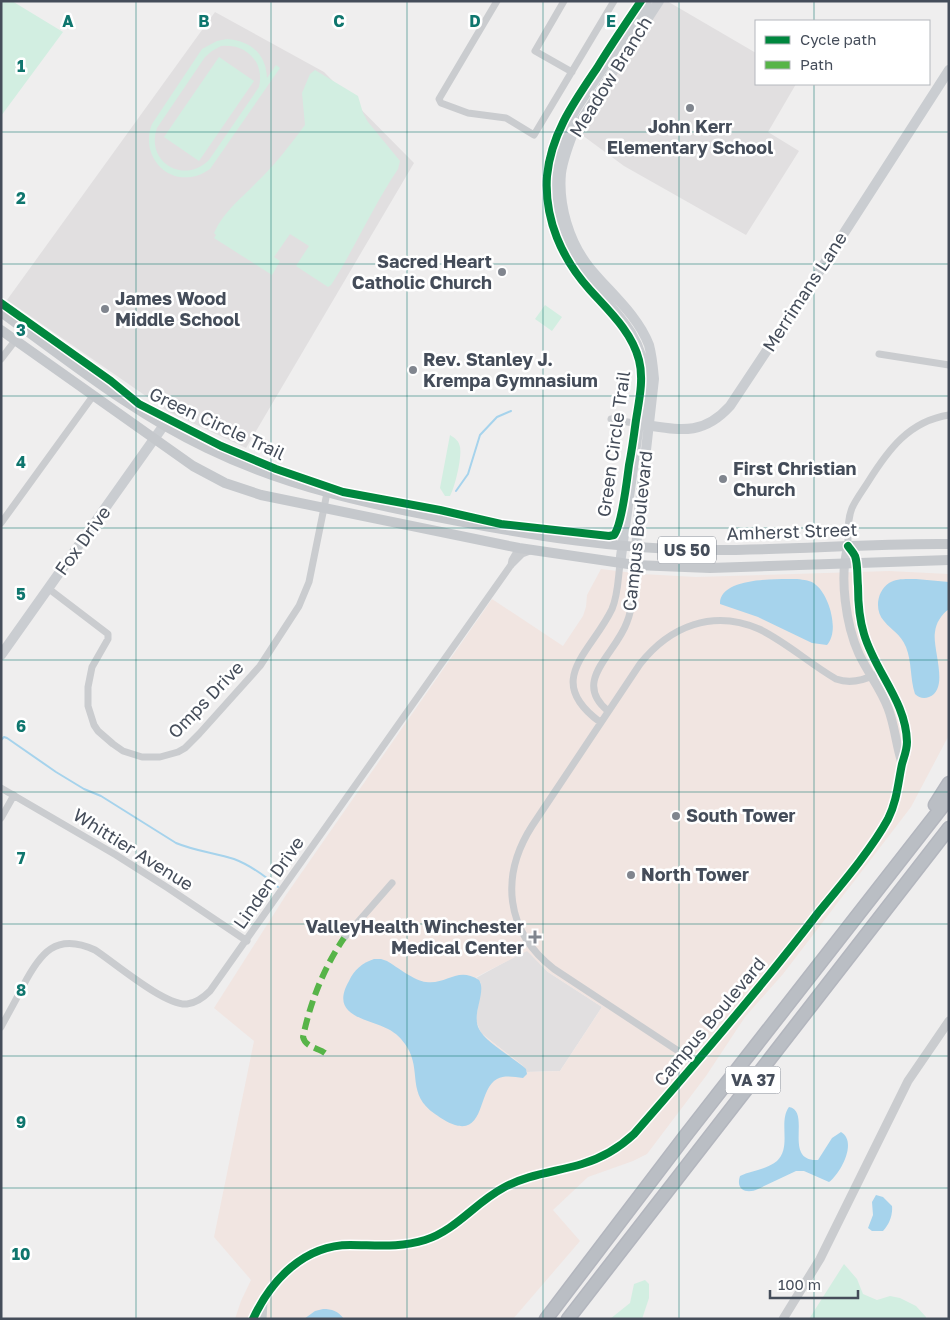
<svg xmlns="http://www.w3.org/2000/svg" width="950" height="1320" font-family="'Golos Text',sans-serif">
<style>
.education{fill:#e1dfe0}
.medical{fill:#f1e5e1;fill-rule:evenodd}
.green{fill:#d2eee1;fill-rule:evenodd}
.water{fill:#a6d3ec}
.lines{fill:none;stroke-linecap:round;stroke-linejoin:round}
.stream{stroke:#a6d3ec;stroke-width:2}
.motorway-casing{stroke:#b3b6be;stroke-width:15}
.minor{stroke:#cacccf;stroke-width:7}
.tertiary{stroke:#cacccf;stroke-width:9}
.secondary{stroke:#cacdd1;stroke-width:10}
.primary{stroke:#c5c8cc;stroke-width:10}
.motorway{stroke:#babec4;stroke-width:12}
.quiet{stroke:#57b448;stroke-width:6;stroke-dasharray:12 6;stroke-linecap:butt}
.cycleway-casing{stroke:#fff;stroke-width:11}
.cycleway{stroke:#00873e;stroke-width:8}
.grid{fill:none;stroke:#0f766e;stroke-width:1;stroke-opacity:0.55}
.poi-dot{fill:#80858e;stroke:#fff;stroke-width:2}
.labels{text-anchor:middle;stroke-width:5;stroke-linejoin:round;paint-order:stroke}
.shield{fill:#fff;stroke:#7d828c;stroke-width:1}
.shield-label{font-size:16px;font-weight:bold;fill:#454d5a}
.street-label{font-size:18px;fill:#454d5a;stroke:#fff}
.poi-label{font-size:18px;font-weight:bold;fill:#454d5a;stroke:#fff;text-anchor:start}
.grid-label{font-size:16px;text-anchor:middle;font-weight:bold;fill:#0f766e;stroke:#fff;stroke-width:5;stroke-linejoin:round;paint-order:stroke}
</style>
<rect width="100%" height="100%" fill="#efeeee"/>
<path class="education" d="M660 1H667L756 53V84H796L768 132 799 151 746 235 624 166 582 135Z
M215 12 324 72 414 163 246 448 169 412 7 300Z
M527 950 548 972 602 1007 560 1071 527 1072 522 1065 481 1033 476 1021 481 983 476 978Z"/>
<path class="medical" d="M601 569 642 574 696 577 889 571 949 574V735L911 807 783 974 745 1017 706 1076 647 1154 633 1161 588 1177 553 1210 580 1241 513 1319H235L241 1301 251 1280 214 1237 254 1041 214 1008 286 895 492 599 563 646 583 616 586 607 587 595ZM527 951 548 972 602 1007 560 1071 527 1072 522 1065 481 1033 476 1021 481 983 476 977Z"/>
<path class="green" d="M1 1H12L63 32 1 116Z
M227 39C251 41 266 54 267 78L276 65 280 68 210 169C204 173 198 176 191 177 161 181 141 151 152 124L202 49 217 41ZM221 46C245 43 265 61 259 87L209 160C184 185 145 162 157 128L205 57 212 51Z
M219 57 254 81 199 161 164 137Z
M315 70 358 96 363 113 368 122 400 161 398 169C373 206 355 248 331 285L328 287 296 266 309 246 290 234 274 257 280 261 272 275 214 238 216 235 214 233C224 211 241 199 257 182 275 165 290 145 305 125L302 93 310 74Z
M545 305 562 317 552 331 535 319Z
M450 435C455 438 459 441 460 447 462 458 455 487 450 496H445L440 488Z
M844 1264 857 1279 863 1294 877 1300 890 1296 900 1298 916 1306 926 1317V1319H809Z
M645 1280 649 1284V1298L642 1319H610L630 1303 634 1284Z"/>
<path class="water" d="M797 579C804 580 811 580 816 585 829 595 840 631 827 645L812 643 758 617 720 604C719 577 779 579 797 579Z
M916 579 949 582V609C941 615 936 623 935 632 932 649 950 689 929 697 924 699 919 698 915 694 910 679 912 662 906 647 900 633 892 631 884 621 874 610 877 591 889 583 896 578 908 579 916 579Z
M374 959H381L387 961C397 967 415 981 426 982 447 985 457 966 479 980 487 992 471 1014 479 1029 485 1042 514 1058 526 1069L527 1074 523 1078C514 1077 505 1075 497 1079 478 1089 485 1134 455 1125 448 1123 441 1118 435 1114 406 1094 422 1071 407 1047 402 1039 396 1033 388 1029 366 1018 329 1016 349 981 354 970 362 963 374 959Z
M789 1107C812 1111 782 1162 818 1160L832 1138 841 1132C858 1142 840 1174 829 1182L804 1171H796L758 1189C748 1194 735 1191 740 1176 752 1170 766 1170 777 1161 792 1147 778 1122 789 1107Z
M876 1195 883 1197 892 1206C893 1215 889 1225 883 1231H872L868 1228 873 1215 872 1202Z
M323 1309C332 1309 338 1311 344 1319H304L315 1311Z"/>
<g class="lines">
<path class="stream" d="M456 491 468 474 480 435 497 417 511 411
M1 740 4 737 7 738 56 772 84 789 101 796 176 843C195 851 215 853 234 859 250 865 265 876 278 887"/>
<defs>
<path id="motorway" d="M935 805 949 783
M546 1319 686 1135 949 798
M568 1319 949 828"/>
</defs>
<use href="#motorway" class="motorway-casing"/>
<path class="minor" d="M497 1 439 99 441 103 468 113 506 118 534 135 614 1
M564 1 535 51 572 72
M879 354 949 365
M1 359 24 329
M611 419 639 424
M1 523 93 396
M848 546C848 534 847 520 852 508 856 499 863 490 868 482 888 450 909 421 949 415
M511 565 512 560 519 548
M49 589 108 634V639L92 667 88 687V706L94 725 98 731 113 744 123 751 142 757H160L178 752 185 748 199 734 260 666 299 606 309 582 327 493
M608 711C571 681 616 654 627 622 634 604 634 584 635 565
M600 722C543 680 591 653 612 609 618 595 618 579 620 564
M1 788 116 855 168 888 247 941
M1 818 14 795
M344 938 392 883
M1 1027C8 1014 16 1000 23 986 40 953 56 932 95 950 115 963 165 1006 187 1004 197 1003 204 997 210 991L511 565 522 554 530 551
M695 1062 554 969C505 931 500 876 532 826L640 664C670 626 713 609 759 629 786 642 810 664 836 679 850 684 862 681 874 675"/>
<path class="tertiary" d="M848 546C839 577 846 625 859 654 868 673 881 689 888 708 895 726 896 745 902 763
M253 1319C271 1280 304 1245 350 1245 376 1245 399 1248 425 1240 456 1230 475 1203 503 1188 528 1174 556 1172 582 1164 602 1158 619 1148 634 1134 697 1062 760 989 818 913 841 885 871 850 888 819 897 801 898 783 902 764 904 757 907 750 907 742 906 701 875 672 864 634 859 618 858 602 858 586 857 576 858 564 855 556 853 552 850 549 848 546
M262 1319 263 1302
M783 1319 820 1259 908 1081 949 1021"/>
<path class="secondary" d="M645 425C680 430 703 436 730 406L817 275 949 70
M620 564 645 379C643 336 617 314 590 283 573 264 562 242 556 217 551 194 550 168 558 146 566 122 581 101 595 80 612 54 630 28 647 1
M635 565 638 521 654 379C653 368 652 356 649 345 637 314 609 292 589 267 569 242 558 205 561 173 563 159 568 146 573 133L659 1
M1 655 164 425"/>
<path class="primary" d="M1 312C68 360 133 413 207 448 285 486 368 504 453 520 535 536 618 549 702 550 784 551 866 543 949 544
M1 330 193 466 225 483 261 495 519 548 635 565 710 568 949 560"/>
<use href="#motorway" class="motorway"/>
<path class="quiet" d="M325 1053C318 1048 305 1047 303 1037 310 1003 324 967 344 938"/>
<defs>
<path id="cycleway" d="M1 303 111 381 139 404 221 446 276 469 343 492 440 510 501 524 609 536 614 535C622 525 627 480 629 465 632 450 634 435 636 420 639 401 644 379 639 360 632 332 609 311 590 290 562 259 544 219 547 176 551 134 574 102 597 68 611 45 626 23 641 1
M253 1319C271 1280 304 1245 350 1245 376 1245 399 1248 425 1240 456 1230 475 1203 503 1188 528 1174 556 1172 582 1164 602 1158 619 1148 634 1134 697 1062 760 989 818 913 841 885 871 850 888 819 897 801 898 783 902 764 904 757 907 750 907 742 906 701 875 672 864 634 859 618 858 602 858 586 857 576 858 564 855 556 853 552 850 549 848 546"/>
</defs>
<use href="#cycleway" class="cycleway-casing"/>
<use href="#cycleway" class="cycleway"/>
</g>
<path class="grid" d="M136 1V1319M271 1V1319M407 1V1319M543 1V1319M679 1V1319M814 1V21M814 84V1319M1 132H949M1 264H949M1 396H949M1 528H949M1 660H949M1 792H949M1 924H949M1 1056H949M1 1188H949"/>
<g class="poi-dot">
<circle cx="690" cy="108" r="5"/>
<circle cx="502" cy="272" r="5"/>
<circle cx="105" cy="309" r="5"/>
<circle cx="413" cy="370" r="5"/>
<circle cx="723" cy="479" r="5"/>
<circle cx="676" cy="816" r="5"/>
<circle cx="631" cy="875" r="5"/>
<path d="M532.5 929.5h5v5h5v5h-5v5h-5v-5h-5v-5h5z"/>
</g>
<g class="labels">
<g class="shield">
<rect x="658" y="536.5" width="58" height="27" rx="4"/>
<rect x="725.5" y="1066.5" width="55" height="27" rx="4"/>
</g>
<g class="shield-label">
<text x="687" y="556">US 50</text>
<text x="753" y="1086">VA 37</text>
</g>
<g class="street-label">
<text transform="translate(611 77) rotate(-58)" y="6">Meadow Branch</text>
<text transform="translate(805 292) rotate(-57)" y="6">Merrimans Lane</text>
<text transform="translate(217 424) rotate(25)" y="6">Green Circle Trail</text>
<text transform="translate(614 444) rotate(-82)" y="6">Green Circle Trail</text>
<text transform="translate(638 531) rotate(-84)" y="6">Campus Boulevard</text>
<text transform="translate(792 532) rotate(-2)" y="6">Amherst Street</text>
<text transform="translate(83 541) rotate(-54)" y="6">Fox Drive</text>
<text transform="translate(206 700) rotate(-46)" y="6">Omps Drive</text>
<text transform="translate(133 850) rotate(32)" y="6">Whittier Avenue</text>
<text transform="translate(269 883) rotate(-55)" y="6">Linden Drive</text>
<text transform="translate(710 1022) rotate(-50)" y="6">Campus Boulevard</text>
</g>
<g class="poi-label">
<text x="690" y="133" text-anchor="middle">John Kerr<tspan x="690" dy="21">Elementary School</tspan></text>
<text x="492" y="268" text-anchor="end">Sacred Heart<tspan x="492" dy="21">Catholic Church</tspan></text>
<text x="115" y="305">James Wood<tspan x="115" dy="21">Middle School</tspan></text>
<text x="423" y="366">Rev. Stanley J.<tspan x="423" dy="21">Krempa Gymnasium</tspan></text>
<text x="733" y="475">First Christian<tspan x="733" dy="21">Church</tspan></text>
<text x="686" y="822">South Tower</text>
<text x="641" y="881">North Tower</text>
<text x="524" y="933" text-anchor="end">ValleyHealth Winchester<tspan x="524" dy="21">Medical Center</tspan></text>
</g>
</g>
<g class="grid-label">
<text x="68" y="27">A</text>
<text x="204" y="27">B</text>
<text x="339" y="27">C</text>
<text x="475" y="27">D</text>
<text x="611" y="27">E</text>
<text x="21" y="72">1</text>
<text x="21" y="204">2</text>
<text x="21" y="336">3</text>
<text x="21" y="468">4</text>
<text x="21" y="600">5</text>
<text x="21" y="732">6</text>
<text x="21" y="864">7</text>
<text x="21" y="996">8</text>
<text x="21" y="1128">9</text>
<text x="21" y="1260">10</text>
</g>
<rect width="950" height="1320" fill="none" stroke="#454d5a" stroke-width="5"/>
<rect x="755" y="20" width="175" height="65" fill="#ffffff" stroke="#b5b8bd"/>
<rect x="765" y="36" width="25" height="8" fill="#00873e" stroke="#b5b8bd"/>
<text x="800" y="45" font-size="15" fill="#454d5a">Cycle path</text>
<rect x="765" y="61" width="25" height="8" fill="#57b448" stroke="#b5b8bd"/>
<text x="800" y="70" font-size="15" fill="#454d5a">Path</text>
<path d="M770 1290v8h88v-8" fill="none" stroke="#454d5a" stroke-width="2.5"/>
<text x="778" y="1290" font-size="15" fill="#454d5a" stroke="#ffffff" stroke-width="4" paint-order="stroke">100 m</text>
</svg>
